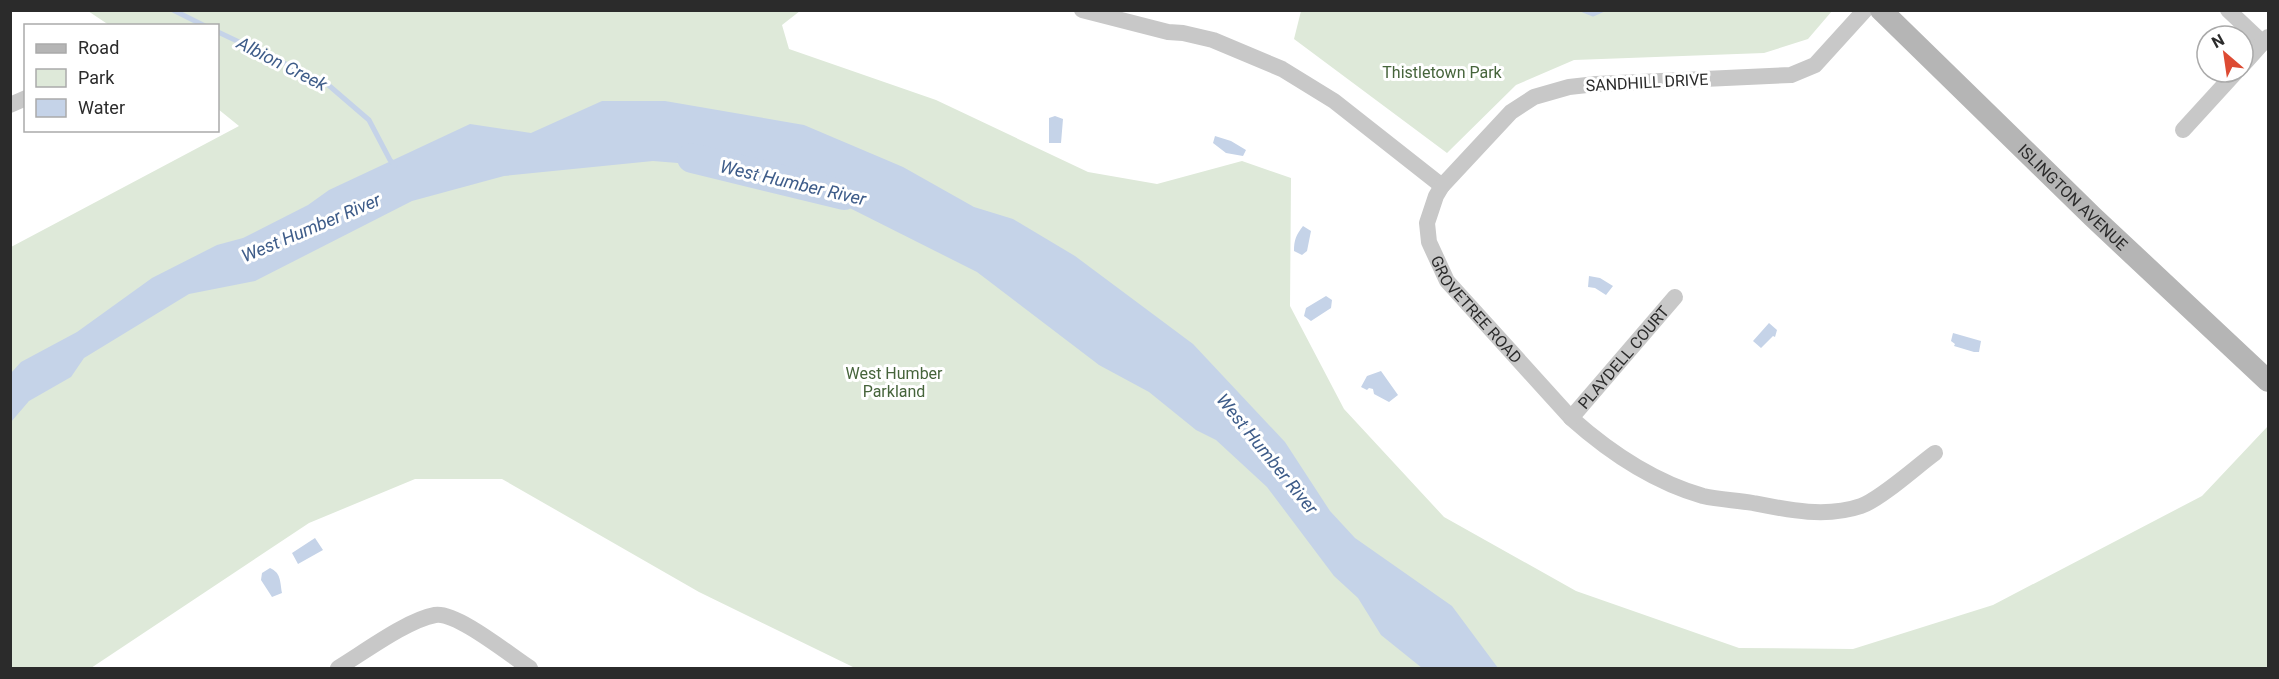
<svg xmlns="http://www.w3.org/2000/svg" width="2279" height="679" font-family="Roboto,sans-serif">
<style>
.green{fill:#dee9d9}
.water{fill:#c5d3e8}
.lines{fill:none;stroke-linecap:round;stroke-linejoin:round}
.stream{stroke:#c5d3e8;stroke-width:5}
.river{stroke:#c5d3e8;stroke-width:30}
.street{stroke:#c8c8c8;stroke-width:16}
.secondary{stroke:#b5b5b5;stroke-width:22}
.labels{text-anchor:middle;stroke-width:6;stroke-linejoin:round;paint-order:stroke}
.park-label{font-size:16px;fill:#46643b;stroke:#fff}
.street-label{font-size:16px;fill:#2b2b2b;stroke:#fff}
.water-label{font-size:18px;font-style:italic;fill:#3e5c89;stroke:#fff}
</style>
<rect width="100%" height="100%" fill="#fff"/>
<path class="green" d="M88 11H800L782 25 789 49 936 100 1088 172 1157 184 1242 161 1291 178 1290 306 1344 409 1444 517 1576 591 1739 648 1853 649 1993 605 2202 496 2268 426V668H855L699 592 502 479H415L309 523 91 668H11V247L239 126 218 109V26L109 25Z
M1301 11V10L1832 11 1808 39 1764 53 1574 60 1516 85 1447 153 1294 39Z"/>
<path class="water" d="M602 101H665L804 125 903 167 974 207 1013 219 1075 256 1193 344 1285 442 1330 511 1355 538 1452 606 1498 668H1422L1381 635 1358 598 1334 576 1267 487 1216 440 1196 430 1149 392 1099 365 977 272 776 171 653 161 504 176 412 201 255 281 189 294 84 358 71 377 29 401 11 422V373L21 362 77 332 152 278 217 245 243 238 308 205 329 190 470 124 531 133Z
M1055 116 1063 119 1061 143H1049V118Z
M1215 136 1231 141 1246 150 1243 156 1226 153 1213 143Z
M1303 226 1311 231 1307 251 1302 255 1294 251C1294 240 1296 235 1303 226Z
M1589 276 1600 278 1613 286 1606 295 1595 288 1588 287Z
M1326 296 1332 300 1331 308 1311 321 1304 316 1306 308Z
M1769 323 1777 330 1775 337 1773 336 1761 348 1753 341Z
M1953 333 1981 341 1979 352H1974L1954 346 1955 344 1951 341Z
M1381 371 1398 395 1389 402 1374 394 1373 389 1369 388 1367 390 1361 387 1367 376Z
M315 538 323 550 298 564 292 553Z
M270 568C281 573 280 581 282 593L272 597 261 580 262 573Z"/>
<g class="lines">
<path class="stream" d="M173 10 205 26
M1583 10 1593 14 1602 10
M218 32 326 83 369 120 390 160 395 165"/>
<path class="river" d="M692 158 844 195"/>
<g class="street">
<path d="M1082 10 1168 32 1183 33 1213 40 1282 69 1334 101 1442 186"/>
<path id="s1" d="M1865 10 1815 65 1791 75 1596 84 1569 87 1534 97 1511 112 1442 186 1436 196 1427 223 1429 242 1447 281 1571 418C1608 451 1654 482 1703 496 1720 500 1737 500 1753 503 1788 510 1826 518 1861 506 1881 499 1917 466 1935 453"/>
<path d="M2228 10 2263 43"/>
<path d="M2243 65 2268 37"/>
<path d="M10 105 26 98"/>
<path d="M2183 130 2236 72"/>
<path id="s2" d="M1571 418 1675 297"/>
<path d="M338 668C363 653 407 620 435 615 456 611 511 656 530 668"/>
</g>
<path class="secondary" id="s3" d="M1881 10 2093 217 2268 381"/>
</g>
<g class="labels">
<g class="park-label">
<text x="1442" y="78">Thistletown Park</text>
<text x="894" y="379">West Humber<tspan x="894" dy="18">Parkland</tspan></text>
</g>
<g class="street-label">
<text transform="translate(1647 82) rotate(-3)" y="6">SANDHILL DRIVE</text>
<text dy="6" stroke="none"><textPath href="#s3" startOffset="268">ISLINGTON AVENUE</textPath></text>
<text dy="6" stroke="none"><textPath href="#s1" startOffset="630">GROVETREE ROAD</textPath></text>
<text dy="6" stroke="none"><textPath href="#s2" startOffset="80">PLAYDELL COURT</textPath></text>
</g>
<g class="water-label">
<text transform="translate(282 64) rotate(27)" y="6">Albion Creek</text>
<text transform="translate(793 183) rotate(13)" y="6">West Humber River</text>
<text transform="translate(311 228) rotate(-23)" y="6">West Humber River</text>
<text transform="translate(1267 454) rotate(51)" y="6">West Humber River</text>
</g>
</g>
<rect width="2279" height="679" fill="none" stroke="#2b2b2b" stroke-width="24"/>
<rect x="24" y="24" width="195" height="108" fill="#ffffff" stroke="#aaaaaa" stroke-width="1.5"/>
<rect x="36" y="44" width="30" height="9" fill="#b5b5b5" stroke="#aaaaaa" stroke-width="1.5"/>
<text x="78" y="54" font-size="18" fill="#2b2b2b">Road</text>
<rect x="36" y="69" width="30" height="18" fill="#dee9d9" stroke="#aaaaaa" stroke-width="1.5"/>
<text x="78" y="84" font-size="18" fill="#2b2b2b">Park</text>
<rect x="36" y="99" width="30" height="18" fill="#c5d3e8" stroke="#aaaaaa" stroke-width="1.5"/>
<text x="78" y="114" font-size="18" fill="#2b2b2b">Water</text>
<g transform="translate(2225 54) rotate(331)"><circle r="28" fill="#ffffff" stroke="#aaaaaa" stroke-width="1.5"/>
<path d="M0-4.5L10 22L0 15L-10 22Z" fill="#dd4b33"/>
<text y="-9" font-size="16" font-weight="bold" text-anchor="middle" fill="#2b2b2b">N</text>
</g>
</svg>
